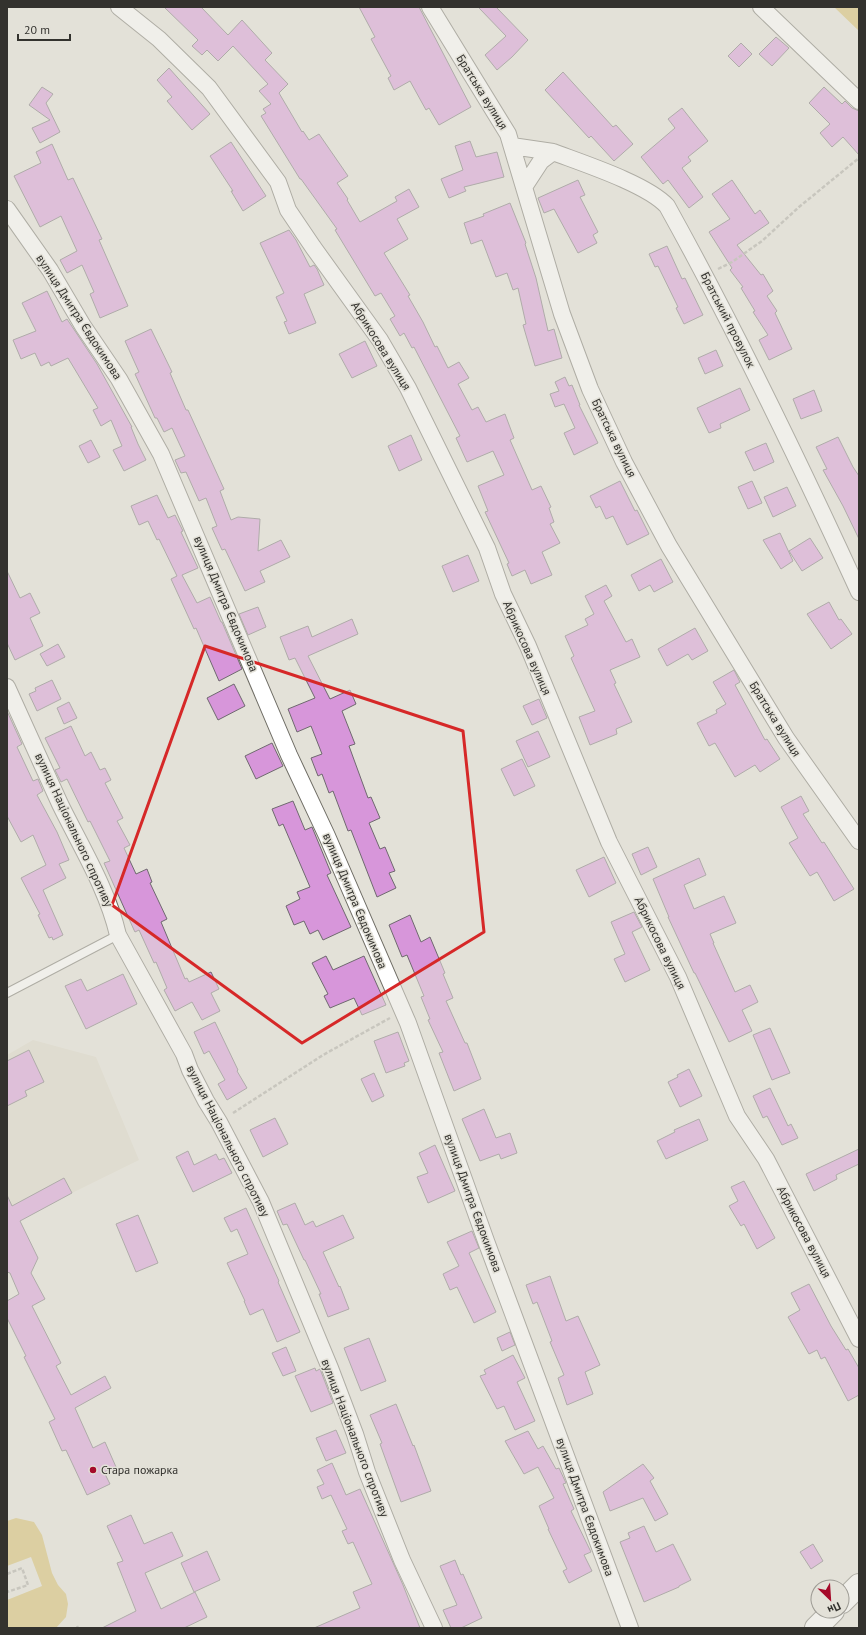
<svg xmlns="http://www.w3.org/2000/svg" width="866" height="1635" font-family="'PT Sans',sans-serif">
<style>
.built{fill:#dad5c5}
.green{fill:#d2b961}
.building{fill:#d796da;stroke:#6f696f}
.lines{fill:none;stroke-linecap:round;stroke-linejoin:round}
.lane-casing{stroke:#6f6d65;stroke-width:10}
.street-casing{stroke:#6f6d65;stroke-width:18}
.secondary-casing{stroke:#6f6d65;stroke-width:24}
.path{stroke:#a7a59e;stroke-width:2.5;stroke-dasharray:4 2;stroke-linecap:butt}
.lane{stroke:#fff;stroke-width:8}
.street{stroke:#fff;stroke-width:16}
.secondary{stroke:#fff;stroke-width:22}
.marked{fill:none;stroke:#d62828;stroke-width:3;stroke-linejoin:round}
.poi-dot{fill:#a50a2a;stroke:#e3e1d8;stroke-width:1.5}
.labels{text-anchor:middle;stroke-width:3;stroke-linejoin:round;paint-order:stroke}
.street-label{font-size:12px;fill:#33322e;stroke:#e3e1d8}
.poi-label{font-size:12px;fill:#33322e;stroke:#e3e1d8;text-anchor:start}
</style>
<rect width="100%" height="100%" fill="#e3e1d8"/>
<path class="built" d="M33 1040 96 1057 139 1160 72 1193 7 1228V1055Z"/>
<path class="green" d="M834 7H859V31Z
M16 1518 34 1522 42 1535 52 1573 58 1585 66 1594 68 1604 66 1617 56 1628H7V1600L42 1586 31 1557 7 1566V1521Z"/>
<path class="building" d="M164 7H201L228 35 242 20 272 53 265 60 288 84 279 93 302 132 303 131 309 140 319 134 348 176 337 183 348 199 347 200 360 222 397 201 395 197 409 189 419 207 397 219 408 239 384 253 410 295 408 296 423 322 435 347 437 346 448 368 459 362 469 378 458 384 472 410 478 407 486 422 505 414 514 438 510 440 532 490 541 486 551 507 549 508 554 522 550 524 560 543 542 552 552 575 531 584 525 570 512 576 507 564 509 563 485 512 488 511 478 486 504 475 493 451 467 462 456 438 460 436 414 347 412 348 404 333 400 336 390 319 395 316 381 293 375 296 335 230 337 229 301 179H300L261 116 266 113 263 109 271 104 259 91 268 84 233 46 218 61 207 50 202 55 192 46 198 40Z
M359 7H419L471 107 439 125 429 108 426 110 410 81 394 90 388 78 391 76 371 39 375 37Z
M481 7H496L528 40 512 57 497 70 485 55 506 36 479 8Z
M776 37 789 48 772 66 759 54Z
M741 43 752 54 739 67 728 56Z
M169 68 210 114 192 130 167 101 172 97 157 80Z
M563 72 613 127 616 125 633 144 614 161 591 136 589 138 545 90Z
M42 87 53 94 46 103 60 132 40 143 32 128 50 120 29 105Z
M824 87 842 104 845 101 852 108 859 111V155L843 137 832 147 820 133 830 124 809 103Z
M682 108 708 141 688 157 691 161 682 168 703 197 689 208 668 180 663 184 641 157 675 128 668 119Z
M470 141 476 157 497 152 504 177 464 187 466 191 449 198 441 179 463 170 455 146Z
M231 142 266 196 243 211 231 191H233L210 156Z
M52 144 68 180 73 178 102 239 99 240 128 306 100 318 90 294 94 292 82 265 67 273 60 260 77 251 61 216 40 227 14 176 41 163 36 152Z
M578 180 585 195 580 197 598 232 593 235 597 243 578 253 554 209 544 213 538 198Z
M732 180 755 214 760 210 769 223 737 245 761 275 763 274 773 291 767 296 777 311 775 313 792 349 769 360 759 340 768 335 753 312 755 311 741 288 743 287 730 270 732 268 709 232 730 219 712 194Z
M510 203 526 243 525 244 536 278 548 331 554 329 562 358 535 366 523 325 526 324 518 288 513 290 507 273 496 277 482 240 471 244 464 223 484 216 483 214Z
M289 230 296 240 310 267 314 265 317 269 324 285 304 294 316 323 289 334 284 322 287 321 276 297 284 293 260 243Z
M667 246 682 279 685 278 703 315 684 324 676 308 678 307 658 266 655 267 649 254Z
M47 291 62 322 67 319 97 364 132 427H131L138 444 146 460 124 471 113 450 122 446 111 420 101 426 93 410 98 408 68 358 51 366 49 362 41 366 35 353 21 359 13 340 36 331 22 303Z
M151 329 172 372 170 373 186 410H188L224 489 220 491 231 520 238 517 260 519 258 551 281 540 290 557 260 571 265 582 245 591 225 549 222 550 212 528 217 526 206 498 199 501 186 472 181 473 175 460 185 456 172 428 164 432 157 418H155L135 374 139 372 125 341Z
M365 341 377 366 352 378 339 354Z
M716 350 723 366 705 374 698 358Z
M565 377 569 386 572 385 580 405H579L598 443 574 455 564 433 575 428 564 404 555 407 550 394 559 391 555 382Z
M740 388 750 410 720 424 721 428 709 433 697 408Z
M814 390 822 411 801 419 793 399Z
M411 435 422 460 399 471 388 446Z
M838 437 853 467 859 476V539L843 506 823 470 827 469 816 447Z
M91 440 100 457 88 463 79 446Z
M766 443 774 462 754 471 745 452Z
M620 481 635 511 637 510 649 534 627 545 613 516 606 519 600 506 596 508 590 496Z
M752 481 762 503 748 509 738 487Z
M787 487 796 506 773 517 764 497Z
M157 495 168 518 175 515 183 531 181 532 198 568 182 575 197 603 210 597 221 622H222L242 669 219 681 196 628 194 629 171 579 177 576 159 539 157 540 148 521 139 525 131 506Z
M780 533 793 561 781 569 763 540Z
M810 538 823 558 802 571 789 551Z
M468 555 479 581 453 592 442 566Z
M661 559 673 582 654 592 650 585 639 591 631 575Z
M7 571 20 598 30 593 40 613 30 618 43 646 15 660 7 643Z
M606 585 612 596 604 601 626 642 632 639 640 657 610 670 616 683 614 684 632 722 616 729 617 734 590 745 579 717 595 711 571 658 574 656 565 636 588 625 585 619 594 614 585 596Z
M829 602 839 620 841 619 852 634 831 649 807 614Z
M258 607 266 627 248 635 239 614Z
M352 619 358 634 308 656 330 699 350 690 356 704 342 711 355 744 349 746 368 798 371 797 380 818 369 823 380 849 385 847 395 871 389 873 396 888 377 897 351 830 348 831 333 791 329 793 322 774 318 776 311 758 322 754 311 726 297 732 288 709 315 698 295 658 289 660 280 637 308 626 312 637Z
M695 628 708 651 692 660 688 654 667 666 658 649Z
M58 644 65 657 47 666 40 654Z
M734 670 740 682 735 685 765 740 767 739 780 759 760 772 755 765 735 777 715 743 709 746 697 723 717 713 716 710 726 704 713 682Z
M52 680 61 699 37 711 29 694 36 691 35 688Z
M234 684 245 706 218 720 207 698Z
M539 699 547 718 532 725 523 706Z
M69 702 77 718 64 724 57 708Z
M7 711 22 744 17 747 33 781 38 779 43 791 37 795 57 832 69 860 59 864 66 878 43 890 63 935 53 940 52 937 49 938 38 915 40 914 21 878 46 865 33 835 21 842 7 816Z
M71 726 85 756 91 752 100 770 105 768 111 780 105 783 123 818 117 821 130 845 124 848 136 874 147 869 152 882 150 883 167 919 161 922 185 979 187 978 189 982 211 972 219 989 211 993 220 1011 202 1020 192 1002 175 1011 164 990 167 988 156 962 154 963 139 930 135 932 134 930 104 863 110 861 90 821 88 822 67 779 61 782 55 770 60 768 45 738Z
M538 731 550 757 528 767 516 741Z
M272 743 283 766 256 779 245 756Z
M522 759 535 786 514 796 501 769Z
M801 796 809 811 803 814 822 843 824 842 854 889 834 901 817 872 810 876 789 843 798 838 781 807Z
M293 801 305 830 312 827 331 873 327 875 351 927 323 940 318 930 310 934 304 921 294 925 286 906 300 899 297 892 310 887 283 824 279 826 272 809Z
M648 847 657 867 641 875 632 854Z
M604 857 616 883 589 897 576 870Z
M699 858 706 875 684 885 694 909 724 896 736 923 710 934 714 943H713L735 992 750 985 758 1002 742 1010 752 1031 729 1042 695 973H694L668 917H669L653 879Z
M634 912 642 927 632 932 650 970 625 982 614 959 625 954 611 922Z
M410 915 421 942 430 937 445 973 443 974 453 998 446 1001 465 1043H467L481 1079 454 1091 439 1053 443 1052 428 1020 430 1019 421 997 424 996 407 955 402 957 389 925Z
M326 956 333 970 364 956 386 1005 362 1015 354 998 330 1008 324 996 328 994 312 963Z
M123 974 137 1004 86 1029 65 986 81 979 87 991Z
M215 1022 238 1070 237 1071 247 1088 227 1100 218 1084 225 1080 209 1051 204 1054 194 1032Z
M770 1028 790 1073 772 1080 753 1035Z
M398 1032 409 1061 404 1063 405 1066 386 1073 374 1041Z
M29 1050 44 1082 25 1091 27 1096 7 1106V1061Z
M689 1069 702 1096 680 1107 668 1082 678 1077 677 1075Z
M374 1073 384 1096 372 1102 361 1079Z
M770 1088 788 1126 791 1124 798 1138 782 1145 767 1116 763 1118 753 1096Z
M484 1109 496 1138 510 1133 517 1153 501 1159 499 1154 480 1161 462 1119Z
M275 1118 288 1144 263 1157 250 1130Z
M699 1119 708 1140 666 1159 657 1141 675 1132 674 1130Z
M435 1145 455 1191 428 1203 417 1177 428 1173 419 1153Z
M859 1149V1164L836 1175 837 1179 814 1191 806 1174Z
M188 1151 194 1165 216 1154 219 1160 224 1158 232 1173 193 1192 176 1157Z
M64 1178 72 1193 20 1221 38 1258 31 1273 45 1299 32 1306 61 1363 56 1366 71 1395 105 1376 111 1388 75 1408 93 1448 105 1442 116 1467 104 1472 110 1484 87 1495 66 1450 62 1451 49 1422 55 1419 24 1357 26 1356 7 1318V1301L19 1294 10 1273 7 1272V1195L12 1206Z
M744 1181 775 1238 757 1249 744 1224 741 1226 729 1206 738 1201 731 1187Z
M295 1203 305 1225 313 1221 316 1227 343 1215 354 1238 323 1252 339 1287 340 1286 349 1309 328 1317 319 1294H321L305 1260H304L287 1224 283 1225 277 1211Z
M246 1208 279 1281 278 1282 300 1332 277 1342 263 1309 250 1315 244 1301H245L227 1263 248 1254 237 1229 231 1232 224 1218Z
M138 1215 158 1263 136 1272 116 1224Z
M472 1231 479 1248 469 1253 496 1312 474 1323 457 1287 450 1290 443 1274 459 1266 447 1242Z
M550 1276 566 1321 578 1316 600 1365 585 1372 593 1394 567 1405 558 1378 564 1375 550 1342 552 1341 537 1302 533 1304 526 1285Z
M809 1284 831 1326 846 1350 848 1349 859 1368V1395L848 1401 825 1357 821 1359 817 1350 809 1354 788 1317 800 1310 791 1293Z
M510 1332 515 1345 502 1351 497 1338Z
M369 1338 386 1381 361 1391 344 1348Z
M286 1347 296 1371 283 1376 272 1353Z
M513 1355 525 1378 517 1382 535 1421 515 1430 504 1406 497 1409 480 1376 486 1374 484 1370Z
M315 1368 316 1371 320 1369 333 1403 311 1412 295 1376Z
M396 1404 413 1446 414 1445 431 1491 401 1502 380 1444 382 1443 370 1415Z
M336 1430 346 1453 326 1461 316 1438Z
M528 1431 538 1449 543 1446 556 1469 559 1468 566 1483 563 1484 574 1509 571 1511 591 1552 584 1555 592 1571 569 1583 563 1571 567 1569 548 1529H549L539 1506 554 1498 538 1467 524 1474 505 1441Z
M332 1463 346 1495 360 1489 403 1585 420 1628H314L360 1608 353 1592 372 1584 353 1542 348 1544 342 1531 347 1529 331 1495 322 1499 317 1487 324 1484 317 1470Z
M643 1464 654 1478 650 1481 668 1514 655 1521 643 1498 610 1511 603 1492Z
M131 1515 144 1544 172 1532 183 1556 145 1573 161 1609 195 1592 207 1617 184 1628H102L136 1611 117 1563 123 1561 107 1526Z
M644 1526 656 1552 673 1544 691 1580 679 1586V1587L644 1602 620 1542 630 1538 628 1533Z
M813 1544 823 1561 811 1569 800 1552Z
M207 1551 220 1580 194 1592 181 1563Z
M455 1560 461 1575 463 1574 482 1618 461 1628H451L443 1610 457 1605 440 1566Z"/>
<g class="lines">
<defs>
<path id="lane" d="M7 993 118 935"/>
<path id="street" d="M119 7 159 39 209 88 278 182 288 210 313 247 380 340 408 388 487 548 503 594 528 646 609 842 678 977 737 1116 766 1159 859 1339
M430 7 508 134 562 314 590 389 624 462 669 546 786 738 859 841
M761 7 859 101
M512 146 553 152
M524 187 541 161 553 152C582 163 647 184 667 206 737 332 799 461 859 592
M7 209 50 270 83 326 119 379 161 454 289 755 327 836 408 1023 486 1241 630 1628
M7 687C25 726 42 765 60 804 81 847 107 888 118 935L184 1054 190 1070 206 1101 219 1122 261 1202 330 1368 355 1434 367 1472 402 1560 434 1628"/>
<path id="secondary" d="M842 1602 859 1585
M816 1628 833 1611"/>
</defs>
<use href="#lane" class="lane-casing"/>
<use href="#street" class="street-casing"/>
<use href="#secondary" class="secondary-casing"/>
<path class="path" d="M718 269 732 262 762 241 799 207 859 158
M233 1113 323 1055 390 1018
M7 1574 22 1568 28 1585 7 1592
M77 1626 78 1628"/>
<use href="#lane" class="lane"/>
<use href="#street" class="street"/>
<use href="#secondary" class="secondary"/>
</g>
<path d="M0 0H866V1635H0ZM205 646 463 731 484 932 302 1043 112 905Z" fill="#e3e1d8" fill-opacity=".55" fill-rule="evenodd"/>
<path class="marked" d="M205 646 463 731 484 932 302 1043 112 905Z"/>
<circle class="poi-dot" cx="93" cy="1470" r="4"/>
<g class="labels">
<g class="street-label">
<text transform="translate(482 92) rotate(58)" y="4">Братська вулиця</text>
<text transform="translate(79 317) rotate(57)" y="4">вулиця Дмитра Євдокимова</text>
<text transform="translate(728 320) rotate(63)" y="4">Братський провулок</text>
<text transform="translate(381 346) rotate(58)" y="4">Абрикосова вулиця</text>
<text transform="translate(614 438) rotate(64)" y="4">Братська вулиця</text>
<text transform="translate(226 604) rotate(67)" y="4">вулиця Дмитра Євдокимова</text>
<text transform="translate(527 648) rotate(66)" y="4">Абрикосова вулиця</text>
<text transform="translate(775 719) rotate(58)" y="4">Братська вулиця</text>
<text transform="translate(74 830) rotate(65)" y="4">вулиця Національного спротиву</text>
<text transform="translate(355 901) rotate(67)" y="4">вулиця Дмитра Євдокимова</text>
<text transform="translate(660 943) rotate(64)" y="4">Абрикосова вулиця</text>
<text transform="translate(228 1141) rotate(63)" y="4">вулиця Національного спротиву</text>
<text transform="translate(473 1203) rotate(70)" y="4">вулиця Дмитра Євдокимова</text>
<text transform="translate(804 1232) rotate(62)" y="4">Абрикосова вулиця</text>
<text transform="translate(355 1438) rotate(69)" y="4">вулиця Національного спротиву</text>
<text transform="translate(585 1507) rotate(70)" y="4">вулиця Дмитра Євдокимова</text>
</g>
<g class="poi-label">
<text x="101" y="1474">Стара пожарка</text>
</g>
</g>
<rect width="866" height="1635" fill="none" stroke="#33322e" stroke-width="16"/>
<g transform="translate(830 1599) rotate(155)"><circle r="19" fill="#e3e1d8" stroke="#9d9b94"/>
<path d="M0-3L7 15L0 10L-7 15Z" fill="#a50a2a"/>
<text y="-6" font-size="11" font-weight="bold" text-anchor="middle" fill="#33322e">Пн</text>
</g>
<path d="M18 34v6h52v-6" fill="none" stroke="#33322e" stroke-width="2"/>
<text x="24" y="34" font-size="12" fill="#33322e" stroke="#e3e1d8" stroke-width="3" paint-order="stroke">20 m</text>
</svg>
